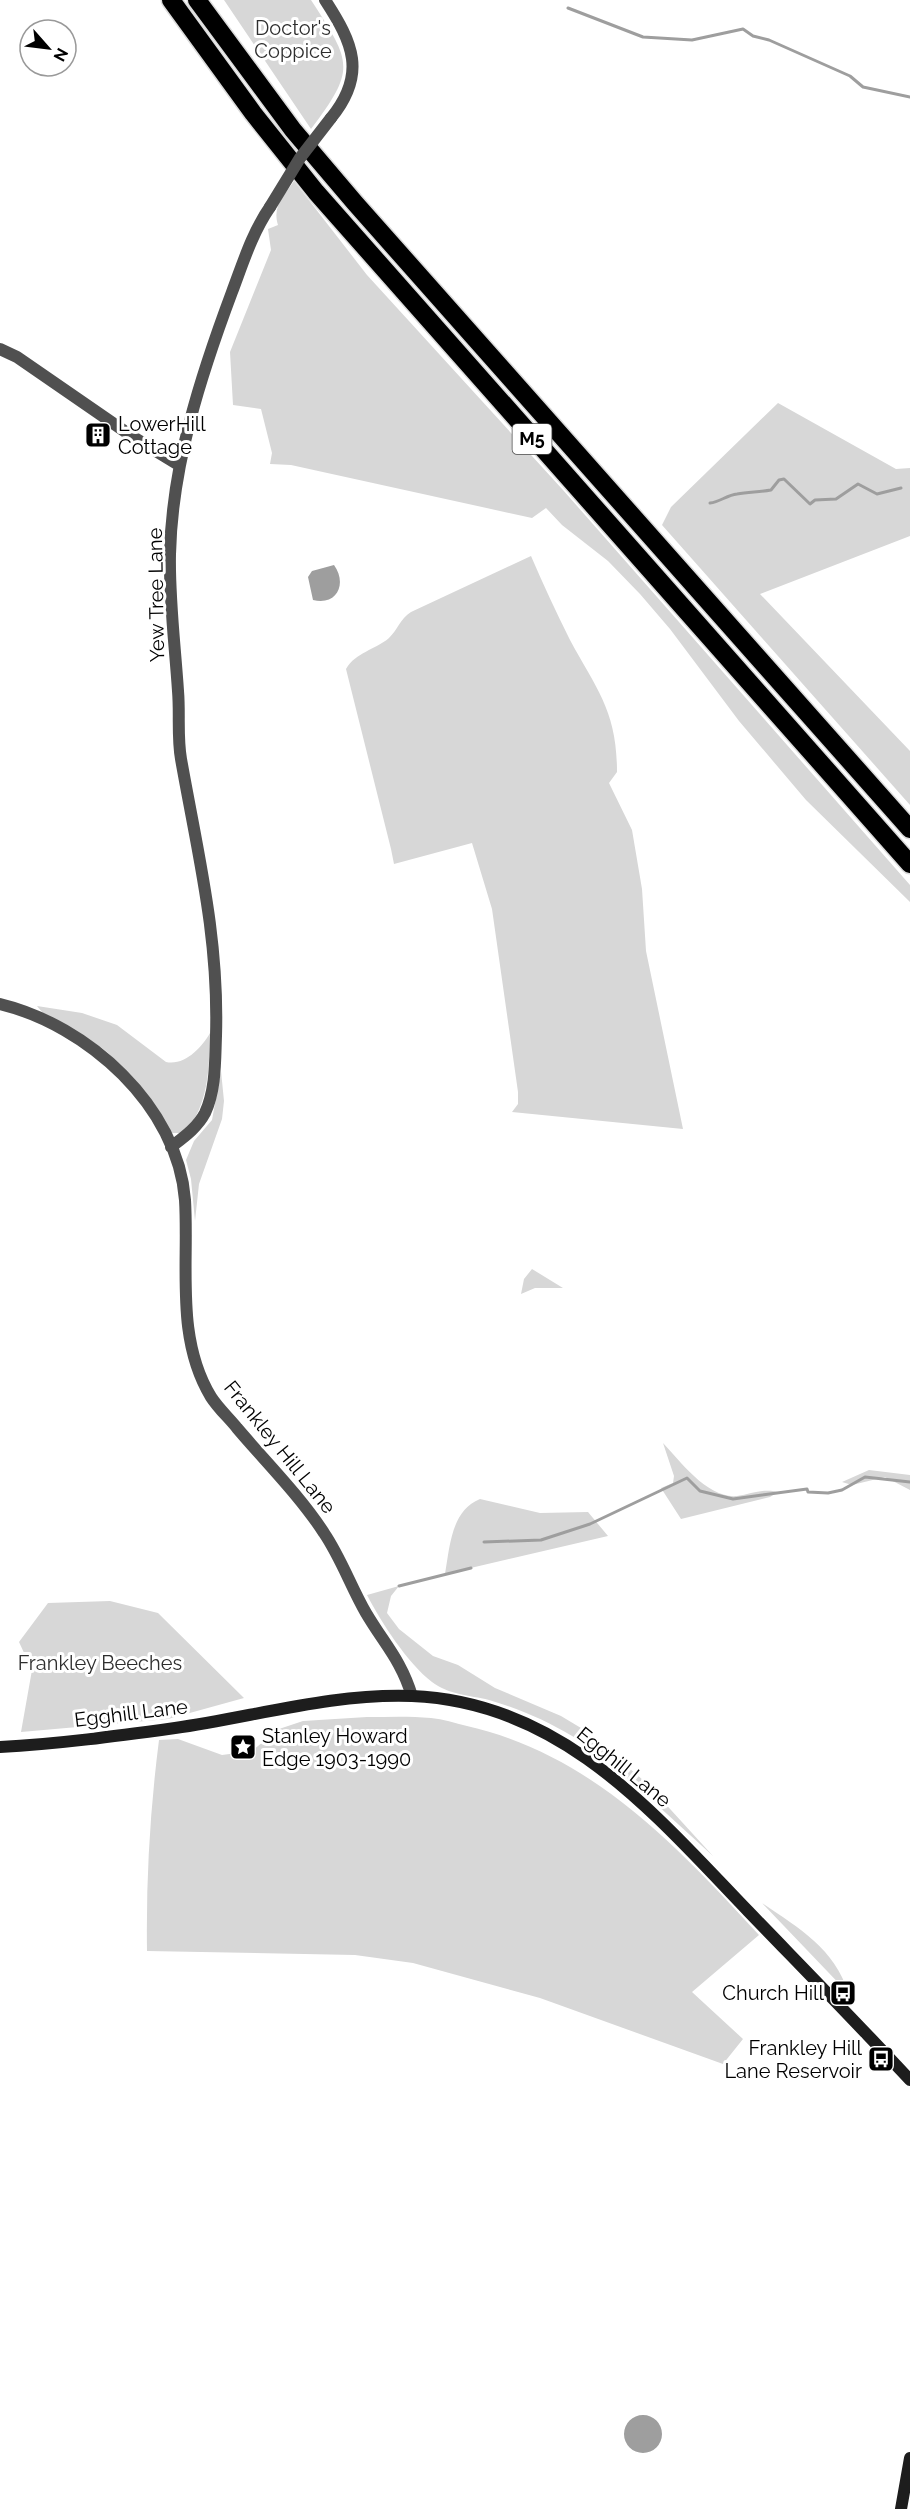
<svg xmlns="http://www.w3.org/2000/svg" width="910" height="2509" font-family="Raleway,sans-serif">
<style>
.green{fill:#d7d7d7}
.water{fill:#9e9e9e}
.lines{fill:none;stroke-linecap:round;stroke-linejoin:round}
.stream{stroke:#9e9e9e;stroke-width:3}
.highway-casing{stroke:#dbdbdb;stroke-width:21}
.street{stroke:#505050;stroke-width:12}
.secondary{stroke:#1d1d1d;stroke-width:12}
.highway{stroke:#000;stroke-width:18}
.street-bridge{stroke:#505050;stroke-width:12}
.labels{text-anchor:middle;stroke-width:6;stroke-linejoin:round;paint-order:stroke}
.shield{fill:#fff;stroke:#4c4c4c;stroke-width:1.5}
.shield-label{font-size:18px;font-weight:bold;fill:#000}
.park-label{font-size:20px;fill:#2e2e2e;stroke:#fff}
.poi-label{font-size:20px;fill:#000;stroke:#fff;text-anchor:start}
.street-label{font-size:20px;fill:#000;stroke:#fff}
</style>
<rect width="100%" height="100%" fill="#fff"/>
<path class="green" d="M224 0H311C351 62 357 68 311 129Z
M294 181 367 275 563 490 910 885V902L806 800 739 721 670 629 640 594 608 561 562 525 546 508 532 518 291 465 270 464 272 453 261 409 233 405 230 352 271 250 268 229 278 225C272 206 284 196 294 181Z
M778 403 896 469 910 468V536L760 594 910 751V805L662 525 671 507Z
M531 556C543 584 556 612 570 640 597 690 617 711 617 772L609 783 632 830 642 889 646 951 683 1129 512 1112 518 1104V1092L492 909 472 843 394 864 391 849 346 669C356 652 375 650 389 638 398 629 400 619 411 612Z
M37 1006 82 1013 117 1025 166 1062C185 1066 202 1047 210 1033 209 1070 209 1103 185 1133H172C150 1103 132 1072 102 1048 82 1033 51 1025 37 1006Z
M221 1071 224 1101 222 1119 199 1184 195 1221 191 1179 186 1160 194 1141 212 1120Z
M532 1269 563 1288H535L521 1294 524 1279Z
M663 1443C680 1461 708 1499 737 1496 752 1494 763 1488 778 1492L770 1497 681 1519 661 1488 673 1483 674 1476Z
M869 1470 910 1475V1490L885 1477 852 1485 842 1482Z
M480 1499 540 1513 588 1512 608 1536 445 1574C450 1546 451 1511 480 1499Z
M399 1586 391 1596 387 1613 399 1629 433 1656 458 1665 495 1688 561 1716 586 1731 643 1780 636 1788C599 1746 542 1715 489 1700 469 1695 449 1695 432 1682 408 1664 381 1622 367 1595Z
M110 1601 158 1613 244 1698 168 1719 21 1732 32 1670 19 1642 48 1603Z
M367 1717C388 1717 410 1716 431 1718 443 1719 455 1723 467 1726 591 1754 676 1845 759 1935L692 1992 743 2039 723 2064 540 1998 413 1963 355 1955 147 1951C146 1880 150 1810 159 1740L178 1739 222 1755 252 1751 279 1729 303 1721Z
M650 1787 713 1856 644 1793Z
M762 1903C800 1929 834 1948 849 1994Z"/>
<path class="water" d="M334 565C347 583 338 606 313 600L308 577 312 571Z
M624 2434a19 19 0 1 1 38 0a19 19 0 1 1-38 0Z"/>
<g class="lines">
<path class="stream" d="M568 8 643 37 692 40 743 29 753 36 769 40 850 76 863 87 910 97
M710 503C720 502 727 495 737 494 749 492 760 492 771 490L779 480 784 479 810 504 815 500 836 499 858 484 877 494 901 488
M484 1542 541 1540 590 1524 687 1478 700 1491 733 1499 807 1489 808 1492 828 1493 842 1490 865 1477 910 1482
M399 1586 471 1568"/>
<defs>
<path id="highway" d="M171 0 253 113 316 192 910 864
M197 0 293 130 355 203 910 829"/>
</defs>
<use href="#highway" class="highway-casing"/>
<path class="street" d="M325 0C353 43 367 74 331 118
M0 349 17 357 133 437 179 465
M0 1004C87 1025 178 1106 185 1200 189 1265 175 1338 211 1397 218 1408 229 1418 237 1428 265 1461 301 1497 324 1533 341 1558 351 1587 366 1613 385 1645 401 1660 412 1696
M171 1147C184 1137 197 1128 205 1113 216 1089 215 1061 216 1036 219 937 198 855 181 759 177 736 180 714 178 691 175 645 169 599 170 554 172 464 201 375 232 292 243 263 252 233 270 207"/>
<path class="secondary" d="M0 1747C58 1744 117 1736 175 1728 253 1717 332 1693 412 1696 561 1702 652 1811 748 1911 802 1967 857 2023 910 2080
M901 2509 910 2458"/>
<use href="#highway" class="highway"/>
<path class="street-bridge" d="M270 207 300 158 331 118"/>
</g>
<defs>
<symbol id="building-square" viewBox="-11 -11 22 22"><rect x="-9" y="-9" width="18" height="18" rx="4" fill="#000" stroke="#fff"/><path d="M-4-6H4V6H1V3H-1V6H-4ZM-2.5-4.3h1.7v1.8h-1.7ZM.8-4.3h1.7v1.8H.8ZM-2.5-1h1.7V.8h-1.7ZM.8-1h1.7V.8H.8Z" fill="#fff"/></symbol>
<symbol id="sight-square" viewBox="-11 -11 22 22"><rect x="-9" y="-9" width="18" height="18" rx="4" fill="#000" stroke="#fff"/><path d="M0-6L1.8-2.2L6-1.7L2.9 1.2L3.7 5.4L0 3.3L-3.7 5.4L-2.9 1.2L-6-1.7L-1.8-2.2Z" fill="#fff"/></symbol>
<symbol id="bus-square" viewBox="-11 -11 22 22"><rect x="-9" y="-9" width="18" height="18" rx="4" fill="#000" stroke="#fff"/><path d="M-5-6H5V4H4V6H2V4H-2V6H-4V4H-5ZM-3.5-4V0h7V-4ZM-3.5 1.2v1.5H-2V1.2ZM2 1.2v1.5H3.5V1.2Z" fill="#fff"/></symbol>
</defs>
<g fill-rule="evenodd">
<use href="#building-square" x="83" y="420" width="30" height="30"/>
<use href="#sight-square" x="228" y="1732" width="30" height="30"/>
<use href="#bus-square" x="828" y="1978" width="30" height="30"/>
<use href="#bus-square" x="866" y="2044" width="30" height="30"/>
</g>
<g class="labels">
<rect class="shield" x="512.5" y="424" width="39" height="30" rx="4.5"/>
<g class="shield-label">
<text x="532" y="445">M5</text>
</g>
<g class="park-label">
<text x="293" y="35">Doctor's<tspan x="293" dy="23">Coppice</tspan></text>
<text x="100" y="1670">Frankley Beeches</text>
</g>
<g class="poi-label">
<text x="118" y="431">LowerHill<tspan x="118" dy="23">Cottage</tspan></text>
<text x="262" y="1743">Stanley Howard<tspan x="262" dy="23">Edge 1903-1990</tspan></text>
<text x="824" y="2000" text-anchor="end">Church Hill</text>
<text x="862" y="2055" text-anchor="end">Frankley Hill<tspan x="862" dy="23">Lane Reservoir</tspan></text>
</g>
<g class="street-label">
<text transform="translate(156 595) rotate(-91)" y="7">Yew Tree Lane</text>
<text transform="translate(280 1447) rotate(51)" y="7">Frankley Hill Lane</text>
<text transform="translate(131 1713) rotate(-7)" y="7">Egghill Lane</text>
<text transform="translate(624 1767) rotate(39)" y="7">Egghill Lane</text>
</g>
</g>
<g transform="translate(48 48) rotate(118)"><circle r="28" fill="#ffffff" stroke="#999999" stroke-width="1.5"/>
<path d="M0-4.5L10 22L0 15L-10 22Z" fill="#000000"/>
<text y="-9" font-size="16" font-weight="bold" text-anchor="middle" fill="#000000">N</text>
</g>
</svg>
